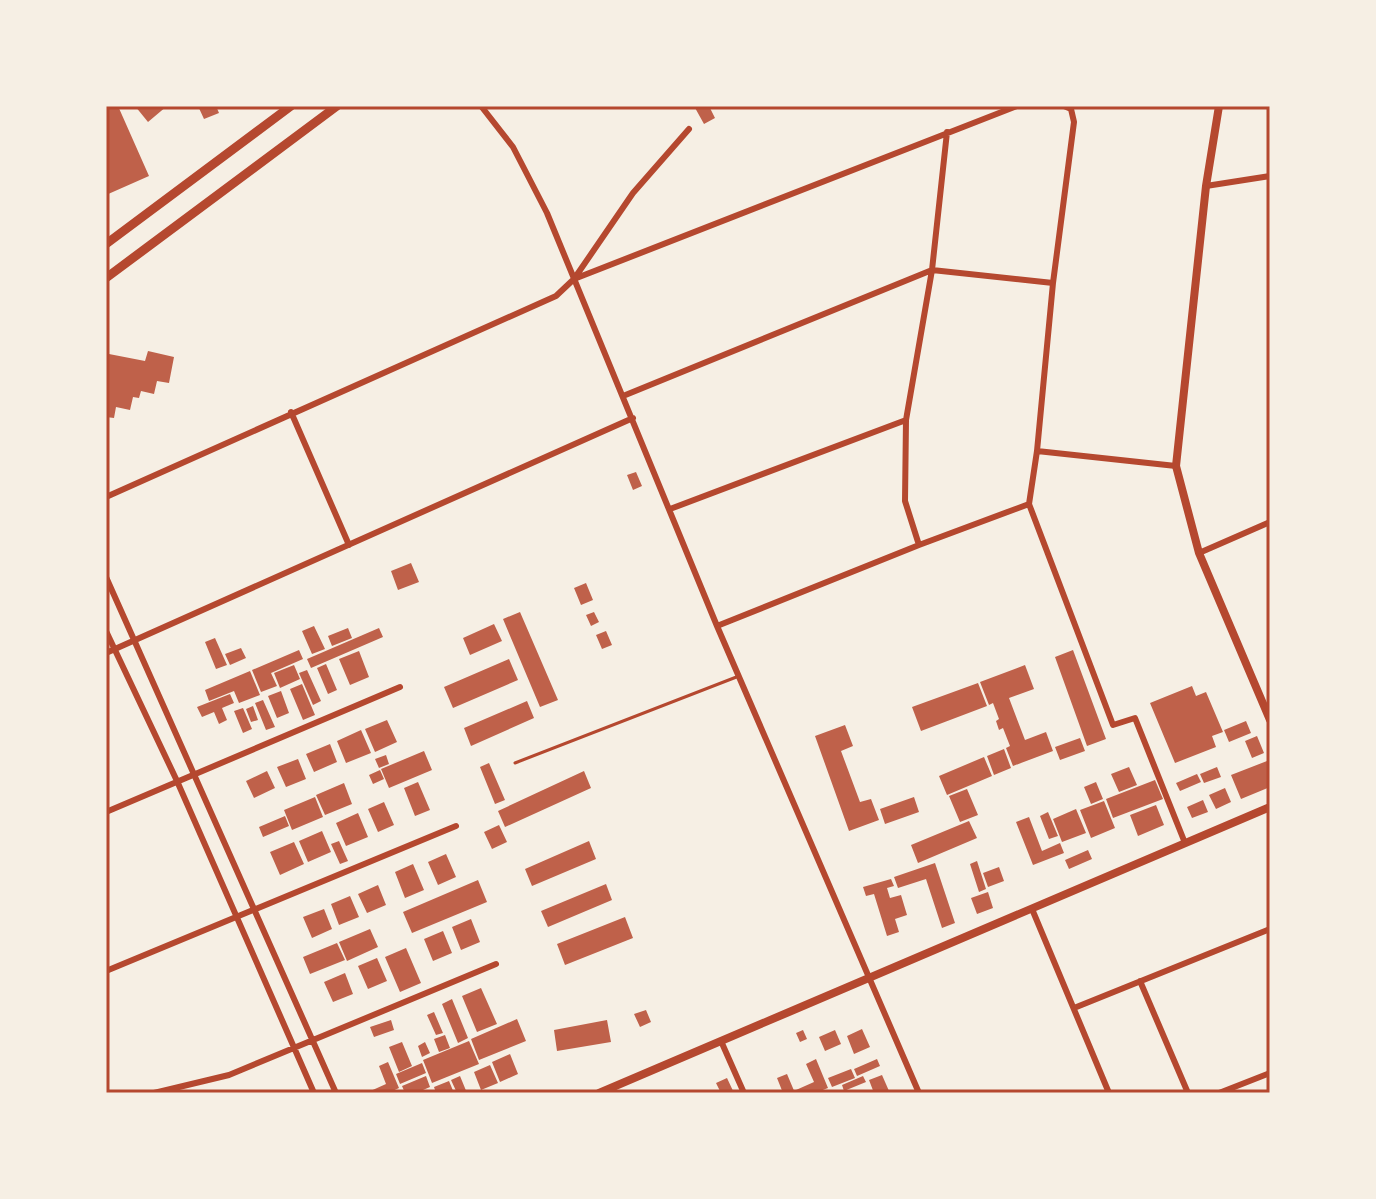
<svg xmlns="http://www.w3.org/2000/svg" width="1376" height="1199" font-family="Montserrat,sans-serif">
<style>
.building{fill:#bf614a}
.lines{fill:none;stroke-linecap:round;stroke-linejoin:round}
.service{stroke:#b5482f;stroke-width:3}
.minor{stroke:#b5482f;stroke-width:6}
.tertiary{stroke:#b5482f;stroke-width:8}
.secondary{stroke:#b5482f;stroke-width:9}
.neatline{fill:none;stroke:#b5482f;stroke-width:3}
</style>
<rect width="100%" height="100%" fill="#f6efe4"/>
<path class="building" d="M115 106H118L149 176 106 195V110Z
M135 106H167L148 122Z
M198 106H216L219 113 204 119Z
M694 106H709L715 118 704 124Z
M148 351 174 357 169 383 157 381 154 394 141 391 139 398 133 397 130 410 116 407 114 418 106 417V366L109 354 145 361Z
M636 472 642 486 633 490 627 475Z
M411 563 419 582 398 590 391 571Z
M586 583 593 600 581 605 574 588Z
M520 612 558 700 540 707 503 619Z
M594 612 599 622 591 626 586 615Z
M494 624 502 641 470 655 463 638Z
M314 626 325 649 312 654 302 631Z
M348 628 352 638 332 646 328 636Z
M379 628 383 637 311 668 307 659Z
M606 631 612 645 602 649 596 635Z
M215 638 227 665 216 669 205 642Z
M241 648 246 658 230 665 225 654Z
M299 650 303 659 271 673 277 686 261 692 252 670Z
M1073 650 1106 739 1087 746 1055 657Z
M359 651 369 677 350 685 339 659Z
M509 659 518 680 453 708 444 687Z
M326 664 337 690 328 694 317 668Z
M294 665 300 679 280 688 274 673Z
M1025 665 1034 689 1009 698 1025 740 1046 732 1053 751 1013 766 1006 748 1010 746 1003 728 999 730 996 721 999 719 993 703 989 705 980 682Z
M307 670 321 701 313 705 299 673Z
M250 671 260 695 239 703 234 691 209 701 205 690Z
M978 683 987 706 921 731 912 707Z
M302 684 315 715 303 720 290 689Z
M1192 686 1196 696 1206 692 1223 732 1212 736 1216 747 1175 763 1150 703Z
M281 691 289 713 277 718 268 696Z
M230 694 234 703 222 708 227 720 219 724 214 712 202 717 197 707Z
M263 700 275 727 266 730 255 703Z
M527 701 534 718 471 746 464 728Z
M253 706 258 720 251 722 246 709Z
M243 708 252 729 243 733 234 711Z
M387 720 397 742 375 752 365 729Z
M1246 721 1251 733 1229 742 1224 730Z
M845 725 853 746 841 751 860 802 871 799 879 820 849 831 815 736Z
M361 730 371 753 346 763 337 741Z
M1257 736 1264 753 1252 758 1245 741Z
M1080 738 1085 751 1060 760 1055 747Z
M330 744 337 762 314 772 306 754Z
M1004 749 1011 768 994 775 987 756Z
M424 751 432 770 389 788 381 769Z
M386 755 389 764 379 768 375 759Z
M984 757 992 776 947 795 939 776Z
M298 759 306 779 286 787 277 767Z
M1267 761 1270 769V787L1241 799 1231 775Z
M489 763 505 800 495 804 480 767Z
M1129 767 1137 785 1119 792 1111 774Z
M1217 767 1221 777 1204 783 1200 774Z
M380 770 384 779 373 784 369 775Z
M267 771 275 788 254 798 246 781Z
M584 771 591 788 505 827 498 811Z
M1197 774 1201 782 1180 791 1176 783Z
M1155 780 1163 799 1113 818 1106 799Z
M418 782 430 810 415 816 404 788Z
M1096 782 1103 799 1091 804 1084 787Z
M344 783 352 804 325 815 316 795Z
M1225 788 1231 802 1216 809 1209 795Z
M967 789 978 815 960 822 949 796Z
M315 797 323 817 292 830 284 810Z
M914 797 919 812 885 824 880 809Z
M1203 800 1208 812 1192 818 1187 807Z
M1104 801 1115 828 1091 838 1080 810Z
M384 802 394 825 378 832 368 809Z
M1156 805 1164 825 1138 836 1130 815Z
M1076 809 1086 833 1062 842 1053 819Z
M1048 812 1058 836 1049 839 1040 816Z
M358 813 368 837 346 846 336 823Z
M285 816 289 826 263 837 259 827Z
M1029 817 1042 851 1060 843 1064 853 1033 865 1016 822Z
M969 821 977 838 918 863 911 845Z
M499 825 507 842 492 849 484 832Z
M322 831 331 852 308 862 299 841Z
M339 841 348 861 340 864 331 844Z
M589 841 596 859 532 886 525 869Z
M294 842 304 864 280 875 270 852Z
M1088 850 1092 859 1069 869 1065 860Z
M446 854 456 877 438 885 428 862Z
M977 861 986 889 979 892 970 864Z
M935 863 955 923 942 928 926 879 898 888 894 877Z
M413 864 424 890 405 898 395 872Z
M999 867 1004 881 988 887 983 873Z
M891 879 894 886 887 888 890 898 901 895 907 915 895 919 899 932 887 936 874 894 866 896 863 887Z
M478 880 487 902 412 933 403 912Z
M606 884 612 900 548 927 541 911Z
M378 885 386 905 367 913 358 894Z
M988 892 993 908 977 914 971 898Z
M350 896 359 917 339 925 331 904Z
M324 909 332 929 312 938 303 917Z
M625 917 633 938 565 965 557 944Z
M471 919 480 942 461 950 452 927Z
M370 929 378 947 347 961 339 942Z
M443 931 452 953 433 961 424 939Z
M337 943 345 960 310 974 303 957Z
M406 948 421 983 400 992 385 957Z
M377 958 387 981 368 989 358 966Z
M345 973 353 994 333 1002 324 982Z
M481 988 497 1024 477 1032 462 996Z
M452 999 468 1038 458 1043 442 1004Z
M646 1010 651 1022 640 1027 634 1014Z
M434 1012 443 1033 436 1035 427 1015Z
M517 1019 526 1041 479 1060 471 1039Z
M391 1020 394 1030 374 1037 370 1027Z
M607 1020 611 1042 557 1051 554 1030Z
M862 1029 870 1047 854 1054 847 1036Z
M803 1030 807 1039 800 1042 796 1033Z
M835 1030 841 1044 825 1051 819 1037Z
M445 1035 450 1048 439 1052 434 1039Z
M469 1041 479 1064 432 1083 423 1060Z
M402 1042 412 1066 399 1072 389 1047Z
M425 1042 430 1053 422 1057 418 1046Z
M510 1054 518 1074 500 1082 492 1062Z
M816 1059 828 1088 815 1093H797L796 1090 814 1082 806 1064Z
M877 1059 880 1066 857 1076 854 1069Z
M388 1062 399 1088 388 1093H366L386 1084 379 1066Z
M422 1063 426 1073 400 1084 396 1074Z
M490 1065 498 1083 481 1090 474 1072Z
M851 1069 855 1078 832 1087 828 1078Z
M787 1074 795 1093H783L777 1078Z
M882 1075 889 1091 874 1093 869 1080Z
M426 1076 430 1087 416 1093H405L402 1086Z
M460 1076 467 1093H457L451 1080Z
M863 1076 866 1082 844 1091 842 1085Z
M727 1078 734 1093H721L716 1083Z
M449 1081 454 1093H436L434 1087Z"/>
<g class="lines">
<path class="service" d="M515 763 739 676"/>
<path class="minor" d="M481 106 513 147 547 213 717 626 919 1093
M1064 106 1071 109 1074 122 1053 283 1037 451 1029 504 1113 725 1135 718 1185 843
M1206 186 1270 176
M574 279 1017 106
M623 396 932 270 1053 283
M291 412 349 545
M1037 451 1176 466
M106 497 556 296 574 279 633 193 689 129
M670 509 906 420
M919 545 905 501 906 420 932 270 947 132
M1199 553 1270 522
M106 577 336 1093
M717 626 919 545 1029 504
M106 631 177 781 314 1093
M106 653 633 418
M106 812 400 687
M1032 909 1109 1093
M106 971 456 826
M1140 981 1188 1093
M1074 1008 1270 929
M721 1041 744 1093
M154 1093 229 1075 496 964
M1219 1093 1270 1073"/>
<path class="tertiary" d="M1219 106 1206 186 1176 466 1199 553 1270 720
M599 1093 1270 807"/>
<path class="secondary" d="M106 244 291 106
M106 278 337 106"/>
</g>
<rect width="1376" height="1199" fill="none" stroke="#f6efe4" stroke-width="216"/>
<rect x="108" y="108" width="1160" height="983" class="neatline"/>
</svg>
